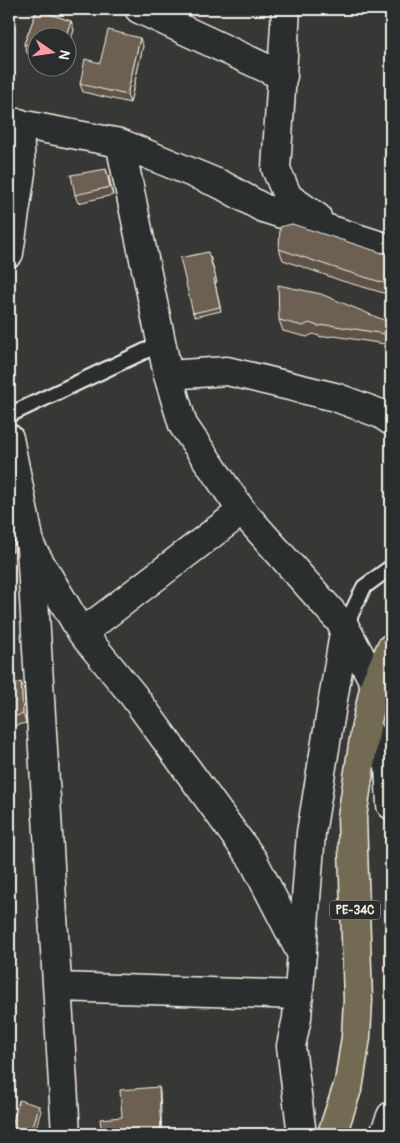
<svg xmlns="http://www.w3.org/2000/svg" width="400" height="1143" font-family="Pangolin,sans-serif">
<style>
.lines{fill:none;stroke-linecap:round;stroke-linejoin:round}
.service-casing{stroke:#f4f1e8;stroke-width:18}
.minor-casing{stroke:#f4f1e8;stroke-width:31}
.primary-casing{stroke:#f4f1e8;stroke-width:31}
.service{stroke:#2a2d2e;stroke-width:14}
.minor{stroke:#2a2d2e;stroke-width:28}
.primary{stroke:#736b52;stroke-width:28}
.wall{fill:#5e5347;stroke:#f4f1e8}
.shaded-wall{fill:#4c433a;stroke:#f4f1e8}
.building{fill:#6d6053;stroke:#f4f1e8}
.labels{text-anchor:middle;stroke-width:4;stroke-linejoin:round;paint-order:stroke}
.shield{fill:#2a2d2e;stroke:#b7b6b0;stroke-width:1}
.shield-label{font-size:12px;font-weight:bold;fill:#f4f1e8}
</style>
<rect width="100%" height="100%" fill="#373735"/>
<filter id="ink" filterUnits="userSpaceOnUse"><feTurbulence type="fractalNoise" baseFrequency=".02" numOctaves="2"/><feDisplacementMap in="SourceGraphic" scale="10" xChannelSelector="R" yChannelSelector="G"/><feConvolveMatrix kernelMatrix="1 2 1 2 8 2 1 2 1" color-interpolation-filters="sRGB"/></filter>
<g filter="url(#ink)">
<g class="lines">
<defs>
<path id="service" d="M9 415 162 343
M345 627 364 587 391 567"/>
<path id="minor" d="M139 9 283 76
M286 9 276 169 288 197 317 217
M9 122 120 143 222 185 263 208 391 249
M120 143 168 375 183 425 242 511 345 627 375 684
M9 253 21 172 19 123
M168 375 227 371 335 397 381 414 391 421
M9 438 31 548 66 1134
M33 551 82 633 133 695 253 860 302 955
M82 633 242 511
M366 726 389 764 391 805
M59 987 299 995
M301 1127 291 1046 297 1018 311 833 345 627
M384 1134 391 1116"/>
<path id="primary" d="M332 1134 349 1083 356 1037 358 1000 352 817 366 726 375 684 391 648"/>
</defs>
<use href="#service" class="service-casing"/>
<use href="#minor" class="minor-casing"/>
<use href="#primary" class="primary-casing"/>
<use href="#service" class="service"/>
<use href="#minor" class="minor"/>
<use href="#primary" class="primary"/>
</g>
<path class="wall" d="M37 10 71 21 74 30 68 47V38H38V56L27 53 24 44Z
M143 46 130 103 83 92 80 84 100 63Z
M109 177 113 195 78 203 75 195Z
M279 249 391 253V295L342 281 283 260Z
M210 256 217 282 215 283 221 311 195 317 193 313Z
M279 320 391 323V345L334 336 322 337 313 334 307 337 283 331Z
M9 516 13 536V552L9 553Z
M9 686 24 690 26 723 9 727Z"/>
<path class="shaded-wall" d="M71 21 74 30 68 47V38H65Z
M140 38 143 46 130 103 127 95Z
M106 169 109 177 113 195 110 187Z
M9 516 13 536V552L9 541Z
M21 682 24 690 26 723 23 714Z
M159 1087 160 1091 162 1134H161Z
M39 1106 41 1111 34 1134H31Z"/>
<path class="building" d="M37 10 71 21 65 38H38V49L24 44Z
M108 30 140 38 127 95 80 84 85 59 100 63Z
M106 169 110 187 75 195 71 175Z
M292 224 382 253H391V285L338 269 279 249 280 227Z
M208 252 216 278 214 279 220 307 193 313 180 258Z
M278 285 321 294 391 323V335L330 325 318 326 309 323 303 326 279 320Z
M21 682 23 714 9 718V686Z
M159 1087 161 1134H102L100 1119 122 1117 120 1090Z
M19 1100 39 1106 31 1134H9V1125L12 1126Z"/>
</g>
<g class="labels">
<rect class="shield" x="330" y="900.5" width="50" height="19" rx="4"/>
<g class="shield-label">
<text x="355" y="914">PE-34C</text>
</g>
</g>
<rect width="400" height="1143" fill="none" stroke="#2a2d2e" stroke-width="30"/>
<rect x="15" y="15" width="370" height="1113" fill="none" stroke="#f4f1e8" stroke-width="2" filter="url(#ink)"/>
<g transform="translate(52 52) rotate(103)"><circle r="24" fill="#2a2d2e" stroke="#7b7b78"/>
<path d="M0-4L9 19L0 12L-9 19Z" fill="#ff9aa2"/>
<text y="-8" font-size="14" font-weight="bold" text-anchor="middle" fill="#f4f1e8">N</text>
</g>
</svg>
